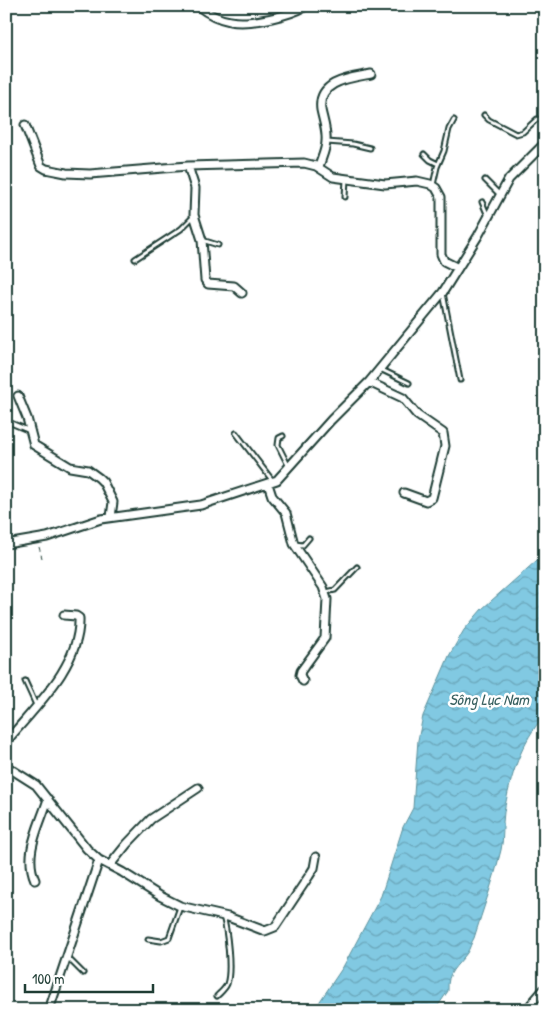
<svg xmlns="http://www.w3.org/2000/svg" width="551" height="1016" font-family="'Patrick Hand',sans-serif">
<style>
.water{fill:url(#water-waves);stroke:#5a919c}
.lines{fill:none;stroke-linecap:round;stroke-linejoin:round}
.lane-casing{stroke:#1f3d34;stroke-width:7}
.street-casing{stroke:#1f3d34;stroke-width:11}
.path{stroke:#1f3d34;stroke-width:1;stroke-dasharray:4 4;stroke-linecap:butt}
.lane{stroke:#fff;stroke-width:3}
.street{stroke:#fff;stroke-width:7}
.labels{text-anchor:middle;stroke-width:5;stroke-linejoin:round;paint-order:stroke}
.water-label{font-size:16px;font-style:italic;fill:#386060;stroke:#fff}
</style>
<defs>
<pattern id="water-waves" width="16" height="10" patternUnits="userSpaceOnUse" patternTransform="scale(1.25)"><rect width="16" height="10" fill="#81c9e2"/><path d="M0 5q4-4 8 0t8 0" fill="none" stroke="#69a4b8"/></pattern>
</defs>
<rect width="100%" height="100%" fill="#fff"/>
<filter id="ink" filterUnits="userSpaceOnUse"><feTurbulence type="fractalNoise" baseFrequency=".02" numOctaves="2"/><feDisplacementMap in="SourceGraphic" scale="10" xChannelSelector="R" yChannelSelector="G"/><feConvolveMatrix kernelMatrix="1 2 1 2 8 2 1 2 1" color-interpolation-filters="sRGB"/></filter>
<g filter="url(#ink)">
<path class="water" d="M545 553V715C521 741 510 778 504 812 502 825 504 838 501 850 494 880 483 909 474 938 471 943 470 948 467 953 456 968 447 971 448 991L435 1010H314L343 967 381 896 403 827 413 808 418 740 423 716 449 656 464 630 482 609Z"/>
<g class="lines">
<defs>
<path id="lane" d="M484 115 489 120 516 134 523 132 537 119 545 120
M327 142 353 144 370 148
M539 149 545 154
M424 154 430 160 438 164
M485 180 499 194
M433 185 437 167 444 151 449 129 454 120
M345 197 346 179
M482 202 488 216
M202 240 218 245
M135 259 181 229 194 216
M443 293 460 380
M380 369 409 383
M6 421 30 431
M236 433 272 480
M283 436 279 438 278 445 289 467
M295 544 303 545 309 538
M326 592 335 590 357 567
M25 681 36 705
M148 939 161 941 169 938 180 907
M68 958 83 973
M217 996C221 992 225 989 227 984 232 970 227 930 223 916"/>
<path id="street" d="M198 6C207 13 218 19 230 21 249 25 289 16 306 6
M25 125 41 166 46 169 66 173 90 174 188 166 304 163 316 166 333 177 385 184 417 181 430 184 436 188 441 197V254L444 261 458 268
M188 166 195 188 194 215 202 240 205 280 208 284 234 286 242 293
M319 167C321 159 326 150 326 141 327 130 323 120 321 110 317 81 349 78 371 74
M369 382 403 398 417 415 443 433 445 446 432 498 426 501 404 493
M18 396 27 418 34 445 70 467 88 470 99 478 103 482 113 502 111 517
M268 484 272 496 286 513 294 544 323 587 327 599 325 638 301 671 300 675 303 681
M6 544 47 537 101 519 201 505 277 480 331 420 369 382 443 292 478 236 509 179 545 143
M6 742C34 708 81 665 79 618L76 616 64 615
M6 766 36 785 87 849 99 860 122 872 160 896 180 906 228 917 265 931 275 927 309 876 314 868 316 857
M110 865 127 844 151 819 198 788
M35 880C23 853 40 825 48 799
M49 1010 99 860
M526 1010 545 988"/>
</defs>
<use href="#lane" class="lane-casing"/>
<use href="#street" class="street-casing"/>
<path class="path" d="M39 547 42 558"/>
<use href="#lane" class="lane"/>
<use href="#street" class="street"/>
</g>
</g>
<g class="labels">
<g class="water-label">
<text x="489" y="705">Sông Lục Nam</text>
</g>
</g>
<rect width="551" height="1016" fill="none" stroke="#fff" stroke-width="25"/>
<rect x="12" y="12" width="526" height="991" fill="none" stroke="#1f3d34" stroke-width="2" filter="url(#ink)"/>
<path d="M25 984v8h128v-8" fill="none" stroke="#1f3d34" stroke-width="2.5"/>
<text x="32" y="984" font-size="15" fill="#1f3d34" stroke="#ffffff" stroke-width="4" paint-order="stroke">100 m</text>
</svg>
